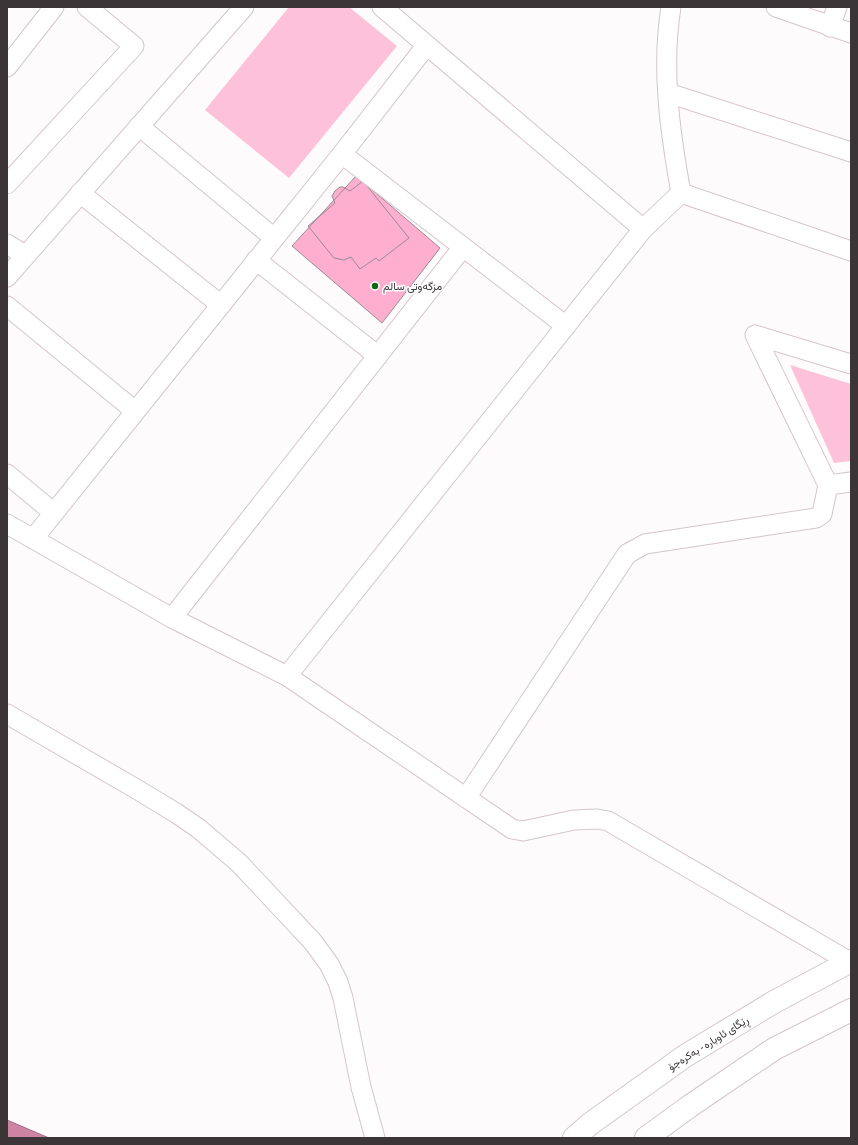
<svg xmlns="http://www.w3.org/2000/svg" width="858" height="1145" font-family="'PT Sans Narrow',Vazirmatn,sans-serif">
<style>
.green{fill:#fdc2d9}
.water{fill:#cf83a3;stroke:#a36c83}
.building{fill:#feafcf;stroke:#998a90}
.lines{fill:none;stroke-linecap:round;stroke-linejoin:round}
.street-casing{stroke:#d5c5cb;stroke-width:21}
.secondary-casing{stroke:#d5c5cb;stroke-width:24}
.street{stroke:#fff;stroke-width:19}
.secondary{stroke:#fff;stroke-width:22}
.poi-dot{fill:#0b6913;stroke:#fff;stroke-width:1.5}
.labels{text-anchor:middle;stroke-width:3;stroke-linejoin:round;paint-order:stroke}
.poi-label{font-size:11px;fill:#3b3537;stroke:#fff;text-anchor:start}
.street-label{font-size:11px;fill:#3b3537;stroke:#fff}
</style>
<rect width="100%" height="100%" fill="#fefbfc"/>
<path class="green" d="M289 7H349L397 46 289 178 205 110Z
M790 365 851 384V461L834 463Z"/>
<path class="water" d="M7 1120 49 1138H7Z"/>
<path class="building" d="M356 176 440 248 382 323 292 246Z
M363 181 409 238 379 261 376 258 360 269 351 257 344 260 334 258 308 226 335 203 332 196 335 191 340 187H343L350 191Z"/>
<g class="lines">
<defs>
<path id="street" d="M382 7 643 229
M671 7C661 69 670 132 681 193
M776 7 851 33
M830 27 837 7
M7 67 54 7
M668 93 851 152
M139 126 274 238
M342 154 566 326
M7 184 134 46 87 7
M80 193 221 305
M681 193 851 251
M7 244 25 255
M256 260 378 356
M7 277 244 7
M7 306 135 411
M755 335 828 485 851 482
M755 335 851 364
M7 474 54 513
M7 524 172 618 287 676 512 829 523 831 574 820 597 819 608 821 850 962
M33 539 342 154 426 46
M172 618 463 247
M287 676 643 229 681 193
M7 714 138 790 176 813 198 828 239 863 313 942 329 964 338 982 343 998 361 1087 375 1138
M466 798 627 554 645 544 816 518 822 514 828 485"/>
<path id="secondary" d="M574 1138 590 1124 685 1056 774 1002 851 961
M646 1138 690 1106 774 1049 851 1010"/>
</defs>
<use href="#street" class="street-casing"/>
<use href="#secondary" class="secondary-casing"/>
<use href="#street" class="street"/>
<use href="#secondary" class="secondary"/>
</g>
<circle class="poi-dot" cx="375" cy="286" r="4"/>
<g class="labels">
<g class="poi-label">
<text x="383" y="290">مزگەوتی سالم</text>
</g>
<g class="street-label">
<text transform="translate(708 1043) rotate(-32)" y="4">ڕێگای ئاوبارە - بەکرەجۆ</text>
</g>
</g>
<rect width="858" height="1145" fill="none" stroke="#3b3537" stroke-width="16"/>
</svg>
